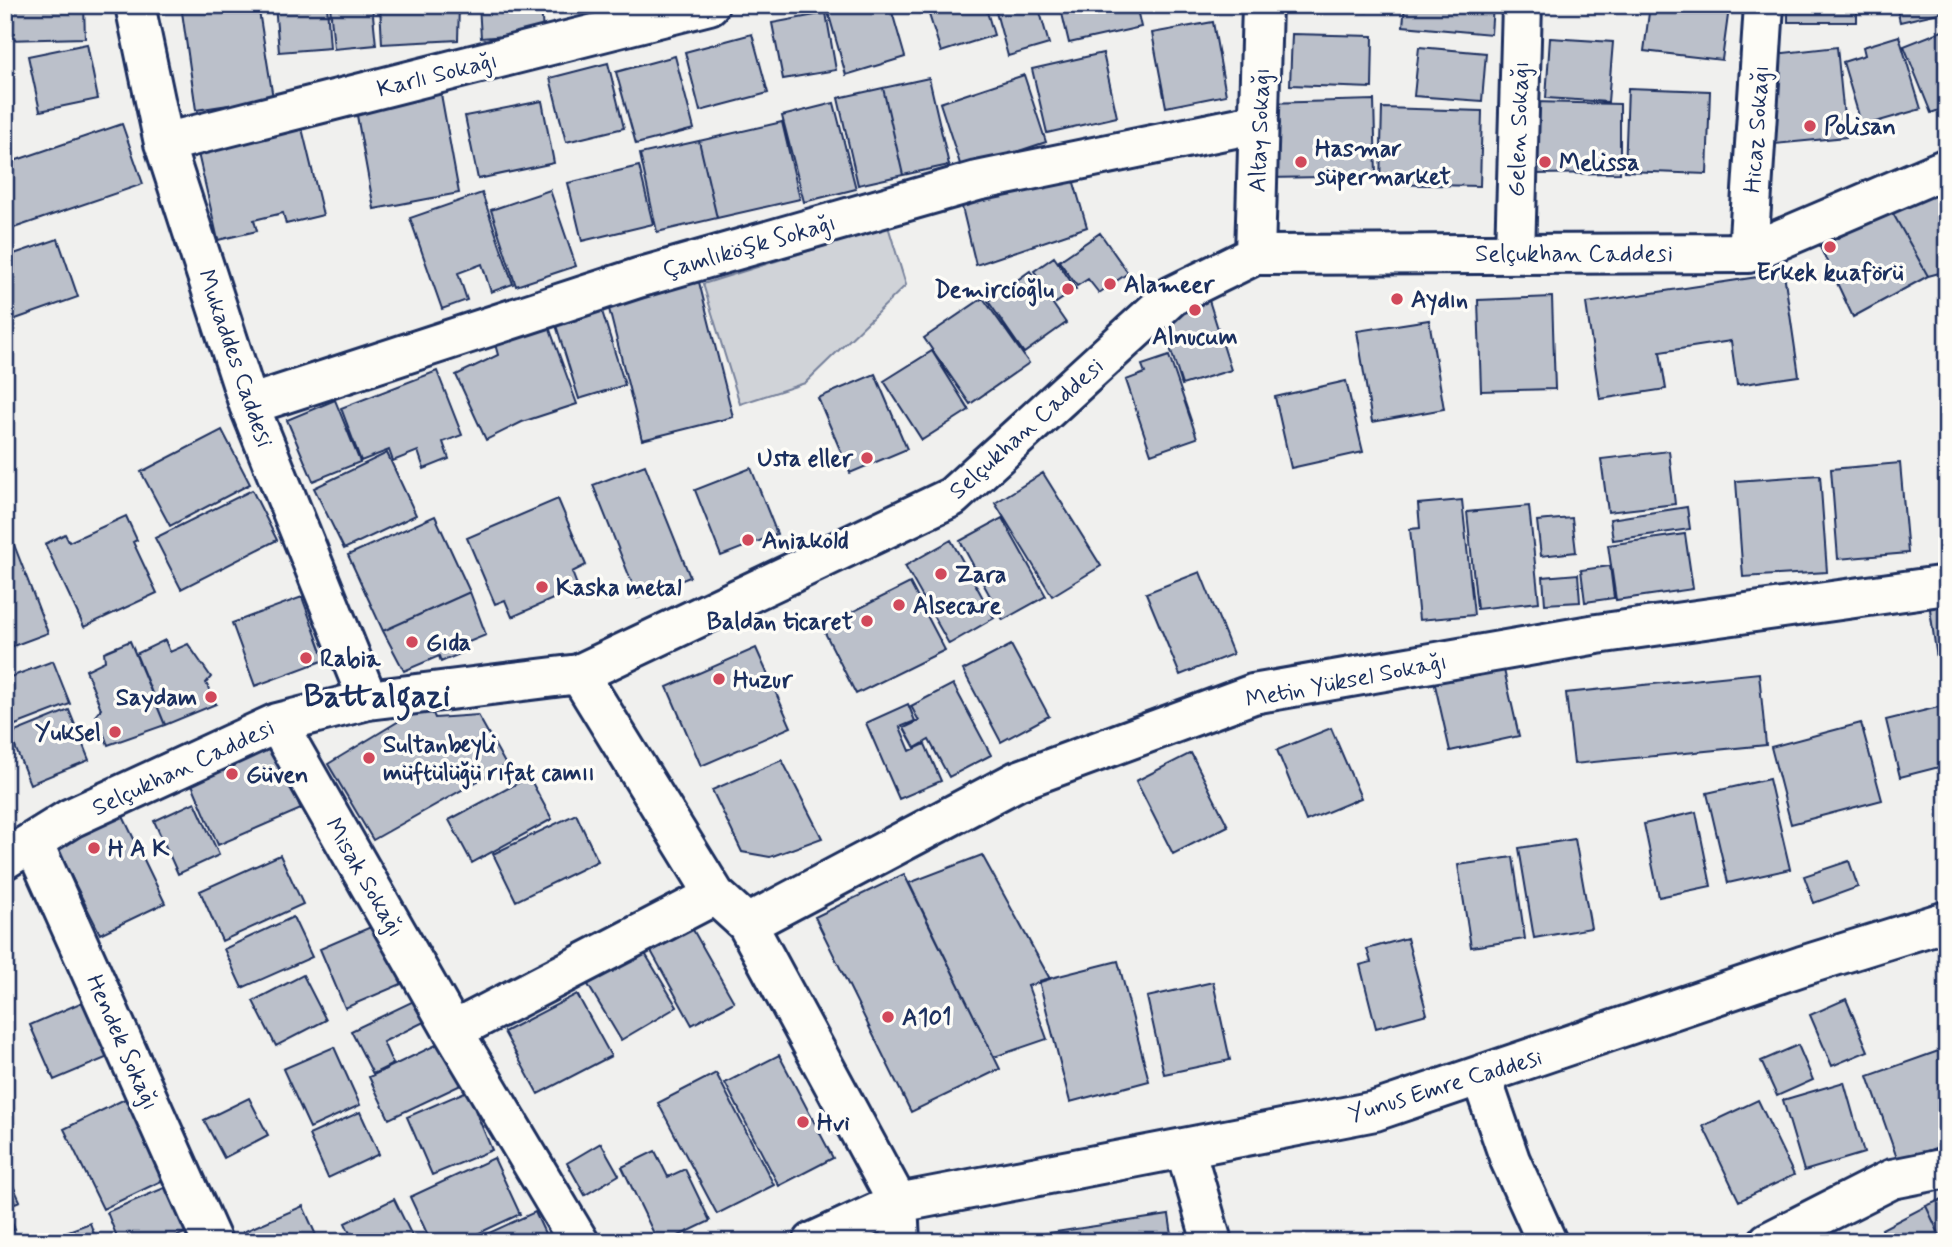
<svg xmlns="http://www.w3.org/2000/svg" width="1952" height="1247" font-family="Mynerve,sans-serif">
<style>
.green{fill:#d0d3d8;stroke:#76819b;stroke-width:2}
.building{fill:#bbc0ca;stroke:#1b2f5e;stroke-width:2}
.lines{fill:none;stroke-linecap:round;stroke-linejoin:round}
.minor-casing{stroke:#1b2f5e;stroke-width:44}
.minor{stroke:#fdfcf7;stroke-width:38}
.poi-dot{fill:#d1495b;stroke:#fdfcf7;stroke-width:2.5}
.labels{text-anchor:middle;stroke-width:7;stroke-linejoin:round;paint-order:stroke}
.street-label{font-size:24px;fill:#1b2f5e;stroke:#fdfcf7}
.poi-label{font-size:24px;font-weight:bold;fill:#1b2f5e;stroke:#fdfcf7;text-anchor:start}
.district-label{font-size:32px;font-weight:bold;fill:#1b2f5e;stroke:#fdfcf7}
</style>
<rect width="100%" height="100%" fill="#f0f0ee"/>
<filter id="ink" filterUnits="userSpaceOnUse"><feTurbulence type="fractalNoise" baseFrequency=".0143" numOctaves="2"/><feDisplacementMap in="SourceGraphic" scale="14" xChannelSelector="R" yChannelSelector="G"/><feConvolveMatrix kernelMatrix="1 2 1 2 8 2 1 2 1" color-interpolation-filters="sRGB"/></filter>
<g filter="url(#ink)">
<path class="green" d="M888 226 906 285 805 383 740 404 703 284Z"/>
<path class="building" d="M5 5H84L85 38 5 40Z
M181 5H258L273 98 196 110Z
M275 5H327L330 48 279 52Z
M330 5H372L376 45 334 49Z
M380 5H459L458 40 382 44Z
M479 5H541L543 33 481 38Z
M547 5H621V9L547 14Z
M826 5H890L905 57 846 75Z
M926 5H985L994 35 941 52Z
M994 5H1038L1049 44 1008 56Z
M1060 5H1136L1141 27 1069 43Z
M1300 5H1367V12Z
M1405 5H1493L1491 34 1403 26Z
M1548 5H1623V8L1548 7Z
M1650 5 1729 8 1722 60 1644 51Z
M1788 5H1857V22H1788Z
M1896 5H1947V11L1900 22Z
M826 13 836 70 783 79 772 23Z
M1213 22 1226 95 1166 107 1152 33Z
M1947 29V107L1931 113 1904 46Z
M752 34 768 93 700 111 685 52Z
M1292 34 1373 36 1372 88 1290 85Z
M1899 36 1921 109 1862 126 1843 62 1865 55 1863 47Z
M1550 38 1613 42 1608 102 1546 98Z
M87 44 98 99 40 111 28 56Z
M1419 47 1486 53 1482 101 1414 96Z
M1837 47 1846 137 1775 144 1766 55Z
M1103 53 1117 117 1047 133 1032 69Z
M675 56 694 129 636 144 616 72Z
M608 63 624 128 566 142 550 78Z
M1024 75 1046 142 962 170 940 103Z
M929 78 949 165 903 175 883 88Z
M883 88 903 175 858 185 838 98Z
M1628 88 1710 91 1707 174 1625 171Z
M441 94 459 193 374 209 356 110Z
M1374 100 1376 176 1269 178 1267 103Z
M542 101 554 163 478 179 465 116Z
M1533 102 1620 104V173L1531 174Z
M834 103 856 189 804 202 782 116Z
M1382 108 1482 111 1480 186 1380 184Z
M782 122 800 199 717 218 699 141Z
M122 124 143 184 5 231V164Z
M301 124 323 215 286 224 283 213 254 220 257 231 218 240 197 149Z
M699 141 717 218 657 232 640 154Z
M639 166 653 224 582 241 568 183Z
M1070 169 1087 227 976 265 961 203Z
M1947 188V271L1928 276 1891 210Z
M550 190 576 266 516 286 491 210Z
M482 193 513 284 491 292 482 264 458 273 467 300 442 309 410 218Z
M1891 210 1928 276 1853 317 1820 247Z
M1100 233 1128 273 1099 293 1088 279 1077 286 1059 261Z
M58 239 78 297 7 322 5 257Z
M1054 257 1076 289 1056 303 1034 271Z
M1030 271 1066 323 1024 353 988 301Z
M1784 273 1799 376 1737 385 1731 341 1660 352 1666 389 1600 399 1586 303Z
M699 282 733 417 642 440 608 305Z
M1207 294 1231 370 1182 385 1160 316Z
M1552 297 1555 389 1481 391 1478 300Z
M983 298 1029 363 970 404 924 338Z
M601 308 625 385 579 399 555 322Z
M1429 320 1444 409 1372 422 1357 331Z
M549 327 577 404 522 422 486 440 456 375 498 355 495 344Z
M932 351 969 410 922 440 884 381Z
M1169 356 1197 438 1151 454 1126 380 1145 373 1142 365Z
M437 371 462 435 443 442 449 459 424 469 418 451 393 461 389 450 361 461 341 408Z
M875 374 907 449 850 473 818 398Z
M1346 381 1363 452 1291 468 1275 397Z
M335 400 360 462 313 481 287 420Z
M222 430 250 484 170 526 141 472Z
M1669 451 1675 504 1608 512 1601 459Z
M387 453 416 515 344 549 314 488Z
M1900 463 1908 553 1838 559 1831 469Z
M645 465 690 577 638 598 593 485Z
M751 468 777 534 721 556 695 490Z
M1043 473 1101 566 1052 596 995 503Z
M1820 475 1827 572 1743 577 1736 481Z
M252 490 277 540 181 589 155 538Z
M558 499 586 565 572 572 578 588 512 617 505 600 495 604 467 538Z
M1462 500 1474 615 1419 620 1410 529 1420 528 1418 504Z
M1529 506 1539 602 1477 609 1467 512Z
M1687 507 1690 529 1613 540 1610 519Z
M126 516 137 540 133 542 157 593 84 627 45 544 65 534 69 542Z
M435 516 470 592 383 631 348 555Z
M1002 518 1046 596 1003 620 960 541Z
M1572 518 1576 552 1541 556 1537 521Z
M1685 534 1693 589 1616 600 1608 545Z
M951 540 994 618 949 644 905 566Z
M13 542 48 633 5 649V545Z
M1610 566 1614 598 1585 602 1581 570Z
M1200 572 1233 654 1180 675 1146 593Z
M1578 574 1580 602 1545 604 1543 577Z
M910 583 945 650 856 694 822 627Z
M470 592 486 635 466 643 469 650 441 662 439 656 404 671 383 631Z
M302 597 325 660 255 686 232 623Z
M1947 599V671L1939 673 1929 602Z
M165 640 170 652 188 644 211 677 206 683 216 704 165 725 136 654Z
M130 641 165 725 108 745 96 715 101 709 86 670 105 661 104 652Z
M1011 645 1049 716 1001 742 963 670Z
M756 648 791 727 701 766 667 687Z
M53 661 70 704 5 729V679Z
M1502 661 1519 736 1450 751 1433 676Z
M1759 673 1766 745 1574 764 1566 693Z
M953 684 991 755 949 777 929 740 915 748 904 728 919 721 911 706Z
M908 704 915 721 900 727 910 751 925 744 941 781 899 799 866 723Z
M1947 705V765L1900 777 1886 720Z
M431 709 435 718 478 715 506 765 373 840 328 764 399 721 398 711Z
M69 710 89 760 30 784 10 734Z
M1861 723 1882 800 1791 824 1771 747Z
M1331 728 1361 798 1306 821 1277 750Z
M271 739 301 809 218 845 188 775Z
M1191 753 1228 826 1173 854 1136 781Z
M782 760 822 838 770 857 742 852 712 790Z
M529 777 552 819 472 863 449 820Z
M1769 779 1790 869 1728 883 1707 793Z
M195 802 219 855 178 874 154 821Z
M119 808 165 903 100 934 53 840Z
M1696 812 1711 886 1659 897 1644 824Z
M576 814 598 861 516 901 493 854Z
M1575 839 1591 928 1534 938 1519 848Z
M280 855 303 904 222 941 200 891Z
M982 855 1050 979 1028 986 1047 1039 994 1057 909 883Z
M1513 857 1525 939 1471 947 1458 865Z
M1849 861 1858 887 1814 903 1804 876Z
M904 874 1000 1069 911 1112 815 917Z
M293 917 312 957 242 988 224 949Z
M380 923 413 979 345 1008 320 949Z
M692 928 734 1002 692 1025 651 951Z
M1407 938 1427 1014 1376 1028 1360 965 1371 962 1367 949Z
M640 945 677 1007 621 1040 584 978Z
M1118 961 1149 1081 1070 1102 1039 981Z
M303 975 326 1020 276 1046 253 1001Z
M1213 982 1230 1060 1164 1074 1147 997Z
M577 994 611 1056 538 1094 504 1032Z
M96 996 120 1052 54 1080 30 1025Z
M422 997 432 1018 383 1042 393 1064 373 1074 351 1031Z
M1846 999 1868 1051 1832 1066 1810 1015Z
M442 1042 463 1084 389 1119 369 1077Z
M1798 1045 1813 1080 1777 1096 1761 1061Z
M334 1047 360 1105 310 1128 283 1069Z
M1947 1048V1144L1898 1161 1868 1076Z
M779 1055 833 1158 779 1186 725 1083Z
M716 1073 774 1185 717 1214 658 1103Z
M1844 1082 1864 1153 1804 1171 1783 1100Z
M467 1091 492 1150 432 1175 407 1117Z
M139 1092 178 1173 103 1209 64 1129Z
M249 1098 268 1135 224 1158 204 1120Z
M1758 1100 1794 1175 1739 1201 1703 1126Z
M360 1112 379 1154 328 1178 309 1135Z
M601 1143 619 1175 585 1195 567 1163Z
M655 1151 668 1177 685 1169 710 1221 666 1242H658L622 1167Z
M494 1158 520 1214 460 1242H431L410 1197Z
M5 1168 20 1201 5 1207Z
M176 1183 195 1229 162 1242H119L107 1212Z
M1947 1197V1242H1943L1926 1206Z
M394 1199 415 1242H354L345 1223Z
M303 1206 319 1242H247L243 1232Z
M1926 1206 1943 1242H1887L1882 1229Z
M5 1207 15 1229 5 1233Z
M535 1212 549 1242H479L478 1238Z
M1169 1215 1173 1242H1043L1042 1234Z
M90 1223 97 1242H45L44 1240Z"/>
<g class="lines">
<defs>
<path id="minor" d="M135 5 164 143 249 405 368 700
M164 143 709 5
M1515 253 1522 5
M1748 253 1764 5
M1255 255 1262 5
M249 405 638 278 977 181 1259 123
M579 674 715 895 747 924 898 1203 900 1242
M277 723 453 1031 579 1242
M33 842 212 1242
M5 859 71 818 277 723 368 700 579 674 952 497 1172 296 1255 255 1748 253 1947 168
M747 924 1017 781 1253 694 1597 634 1947 585
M453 1031 715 895
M1481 1076 1510 1160 1547 1242
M1185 1148 1212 1242
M813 1242 898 1203 1375 1111 1802 966 1947 921
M1768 1242 1892 1179 1947 1168"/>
</defs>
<use href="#minor" class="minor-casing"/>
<use href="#minor" class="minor"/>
</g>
</g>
<g class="poi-dot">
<circle cx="1810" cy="126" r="7"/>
<circle cx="1301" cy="162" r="7"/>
<circle cx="1545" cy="162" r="7"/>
<circle cx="1830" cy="247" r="7"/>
<circle cx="1110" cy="284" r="7"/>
<circle cx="1068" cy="289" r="7"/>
<circle cx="1397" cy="299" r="7"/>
<circle cx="1195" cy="310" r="7"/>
<circle cx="867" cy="458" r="7"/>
<circle cx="748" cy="540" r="7"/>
<circle cx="941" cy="574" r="7"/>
<circle cx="542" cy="587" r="7"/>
<circle cx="899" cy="605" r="7"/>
<circle cx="867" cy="621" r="7"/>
<circle cx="412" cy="642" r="7"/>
<circle cx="306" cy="658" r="7"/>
<circle cx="719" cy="679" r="7"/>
<circle cx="211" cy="697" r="7"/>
<circle cx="115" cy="732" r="7"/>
<circle cx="369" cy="758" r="7"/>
<circle cx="232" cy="774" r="7"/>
<circle cx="94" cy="848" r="7"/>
<circle cx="888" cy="1017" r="7"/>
<circle cx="803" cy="1122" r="7"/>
</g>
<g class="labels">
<g class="street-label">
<text transform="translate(437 74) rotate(-14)" y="8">Karlı Sokağı</text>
<text transform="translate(1518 129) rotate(-88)" y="8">Gelen Sokağı</text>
<text transform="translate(1756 129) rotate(-86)" y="8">Hicaz Sokağı</text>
<text transform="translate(1259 130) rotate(-88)" y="8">Altay Sokağı</text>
<text transform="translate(749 246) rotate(-16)" y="8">Çamlıköşk Sokağı</text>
<text x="1574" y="261">Selçukhan Caddesi</text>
<text transform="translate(236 358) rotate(71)" y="8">Mukaddes Caddesi</text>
<text transform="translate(1026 428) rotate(-42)" y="8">Selçukhan Caddesi</text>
<text transform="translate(1346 680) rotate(-11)" y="8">Metin Yüksel Sokağı</text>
<text transform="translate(183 767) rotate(-25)" y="8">Selçukhan Caddesi</text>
<text transform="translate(365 877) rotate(60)" y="8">Misak Sokağı</text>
<text transform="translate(123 1042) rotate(66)" y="8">Hendek Sokağı</text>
<text transform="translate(1445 1085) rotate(-17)" y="8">Yunus Emre Caddesi</text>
</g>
<g class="poi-label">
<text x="1824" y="134">Polisan</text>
<text x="1315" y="156">Hasmar<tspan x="1315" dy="28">süpermarket</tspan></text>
<text x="1559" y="170">Melissa</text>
<text x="1830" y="280" text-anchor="middle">Erkek kuaförü</text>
<text x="1124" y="292">Alameer</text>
<text x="1054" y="297" text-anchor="end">Demircioğlu</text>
<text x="1411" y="307">Aydın</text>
<text x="1195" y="344" text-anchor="middle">Alnucum</text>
<text x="853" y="466" text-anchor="end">Usta eller</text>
<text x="762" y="548">Aniakold</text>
<text x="955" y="582">Zara</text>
<text x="556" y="595">Kaska metal</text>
<text x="913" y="613">Alsecare</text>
<text x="853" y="629" text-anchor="end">Baldan ticaret</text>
<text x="426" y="650">Gıda</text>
<text x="320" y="666">Rabia</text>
<text x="733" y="687">Huzur</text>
<text x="197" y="705" text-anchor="end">Saydam</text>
<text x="101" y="740" text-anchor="end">Yuksel</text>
<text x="383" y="752">Sultanbeyli<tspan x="383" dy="28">müftülüğü rıfat camıı</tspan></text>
<text x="246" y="782">Güven</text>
<text x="108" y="856">H A K</text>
<text x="902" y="1025">A101</text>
<text x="817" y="1130">Hvi</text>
</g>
<g class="district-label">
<text x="377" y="706">Battalgazi</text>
</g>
</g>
<rect width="1952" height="1247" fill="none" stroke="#fdfcf7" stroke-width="28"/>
<rect x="14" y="14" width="1924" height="1219" fill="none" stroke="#1b2f5e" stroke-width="2.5" filter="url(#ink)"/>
</svg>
